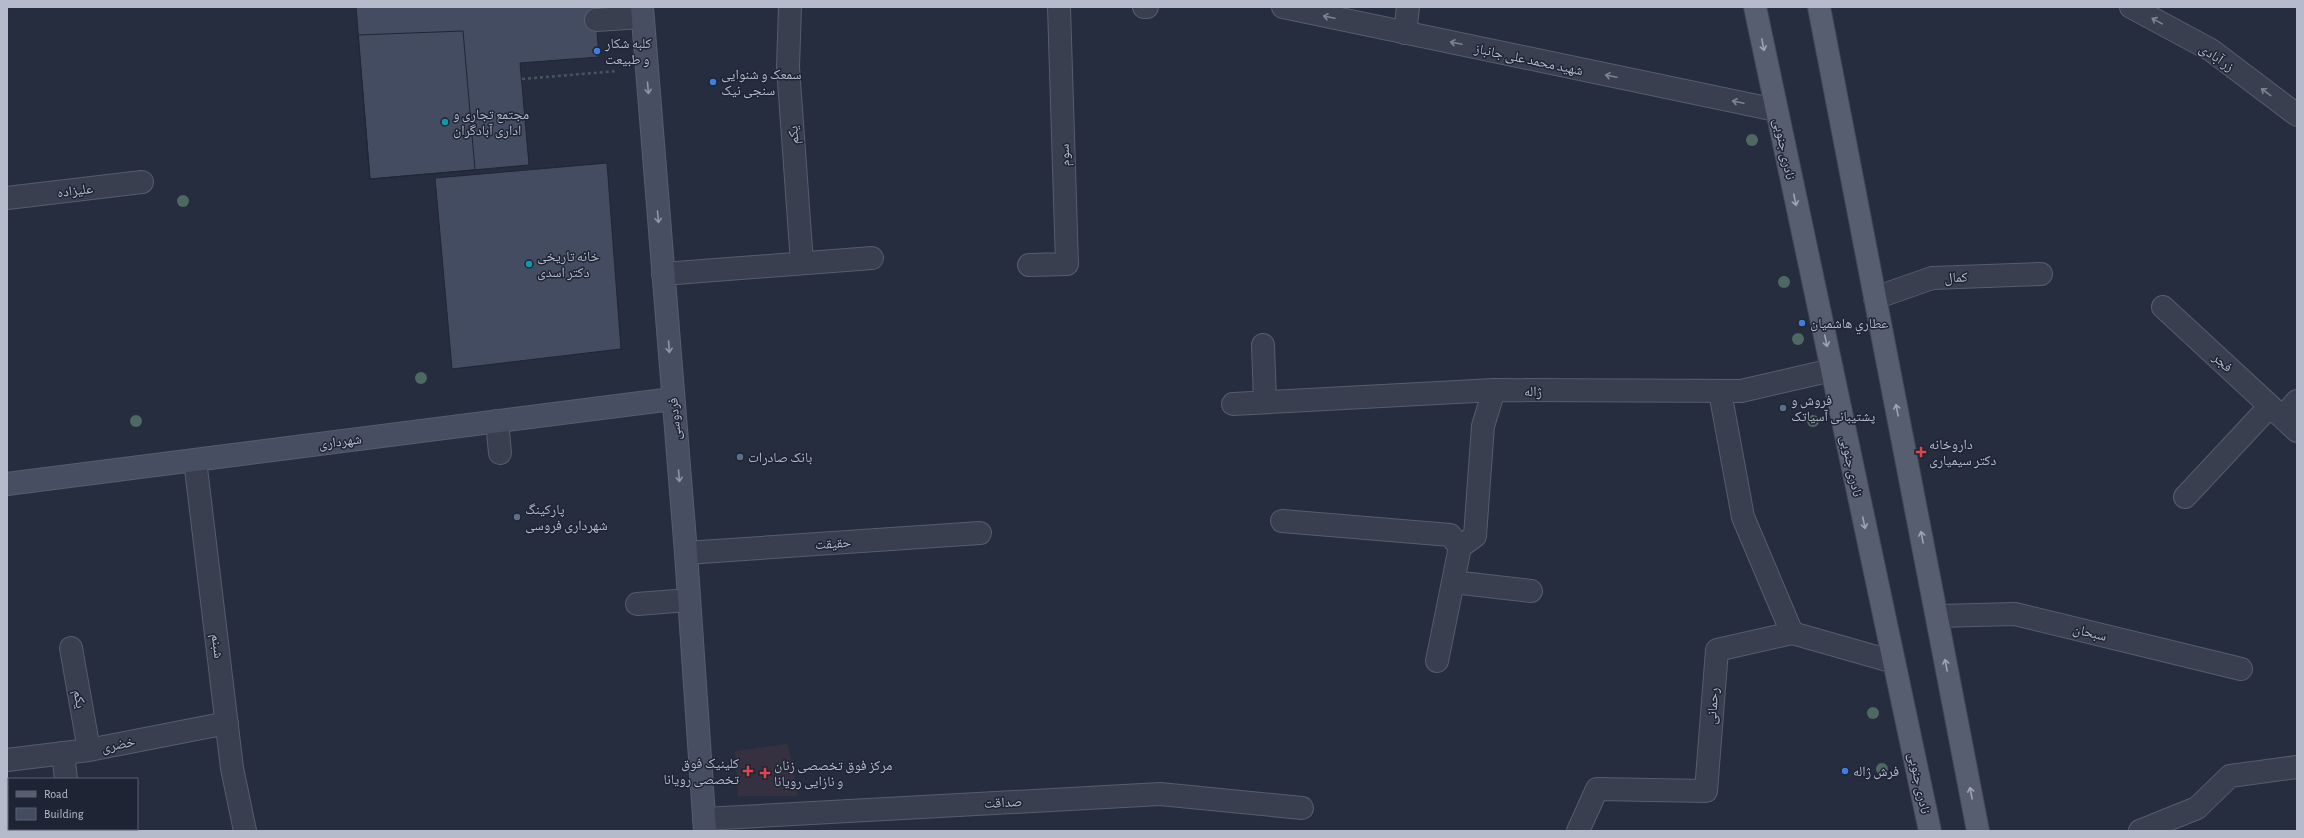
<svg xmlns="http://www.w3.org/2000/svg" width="2304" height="838" font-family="'Alegreya Sans','Noto Naskh Arabic',sans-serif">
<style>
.medical{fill:#353140}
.building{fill:#444c61;stroke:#202636}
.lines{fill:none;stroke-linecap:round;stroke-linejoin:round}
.service-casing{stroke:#575d6d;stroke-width:24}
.minor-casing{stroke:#575d6d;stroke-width:24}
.secondary-casing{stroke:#575d6d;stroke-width:24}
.primary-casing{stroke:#424858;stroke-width:24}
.path{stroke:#45575d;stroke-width:2.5;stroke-dasharray:3 3;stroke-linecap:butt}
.service{stroke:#393f4f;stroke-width:22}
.minor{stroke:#393f4f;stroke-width:22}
.secondary{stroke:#474e62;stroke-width:22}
.primary{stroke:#575e6f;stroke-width:22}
.tree{fill:#4d6961}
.oneway{stroke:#7d8393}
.oneway2{stroke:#9ea4b3}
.oneway3{stroke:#8e95a6}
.shop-dot{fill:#3f7fe0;stroke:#1e2434;stroke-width:1.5}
.culture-dot{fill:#0f9aa8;stroke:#1e2434;stroke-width:1.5}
.service-dot{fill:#5c6f8a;stroke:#1e2434;stroke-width:1.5}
.health-dot{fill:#e0444e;stroke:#1e2434;stroke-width:1.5}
.labels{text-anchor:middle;stroke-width:3;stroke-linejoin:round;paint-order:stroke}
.poi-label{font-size:14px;fill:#b5bbca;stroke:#1e2434;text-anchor:start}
.street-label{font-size:14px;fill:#b5bbca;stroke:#1e2434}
</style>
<rect width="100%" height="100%" fill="#252d3f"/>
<path class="medical" d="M788 744 798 796H738L735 751Z"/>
<path class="building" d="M356 7H595L599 57 520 63 529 165 370 179Z
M463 31 475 170 370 179 358 35Z
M607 163 621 349 452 369 435 178Z"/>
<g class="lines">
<defs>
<path id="service" d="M790 7 788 67 802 263
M596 20 642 17
M1405 33 1408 7
M1029 265 1067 264 1059 7
M663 274 872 258
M1875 298 1932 278 2041 274
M2163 307 2297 431
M1263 345 1265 402
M1720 392 1743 517 1792 633
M2283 417 2297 401
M497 421 500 453
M2185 497 2270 406
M1282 521 1450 535 1460 547
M686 553 980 533
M1453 582 1531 591
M637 604 689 600
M1437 661 1460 547 1475 536 1483 426 1494 390
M63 753 66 779
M71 829 72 831
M1578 831 1597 789 1706 791 1717 650 1792 633 1894 662"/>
<path id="minor" d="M1144 7H1147
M1283 7 1776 110
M2131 7 2211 50 2297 115
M7 198 142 182
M1233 404 1494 390 1741 391 1832 370
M195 460 232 768 245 831
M1937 616 2015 614 2241 669
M71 648 89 750
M7 760 89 750 227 723
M704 819 1160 794 1302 808
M2140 831 2197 808 2230 776 2297 767"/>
<path id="secondary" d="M642 7 686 553 705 831
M7 484 672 399"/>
<path id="primary" d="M1755 7 1930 831
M1819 7 1978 831"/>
</defs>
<use href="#service" class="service-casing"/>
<use href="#minor" class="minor-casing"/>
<use href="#secondary" class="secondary-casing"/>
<use href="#primary" class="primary-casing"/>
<path class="path" d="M522 79 617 71"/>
<use href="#service" class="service"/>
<use href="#minor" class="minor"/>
<use href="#secondary" class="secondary"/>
<use href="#primary" class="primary"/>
</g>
<g class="tree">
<circle cx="1752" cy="140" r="6"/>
<circle cx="183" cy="201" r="6"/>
<circle cx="1784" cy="282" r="6"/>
<circle cx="1798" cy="339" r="6"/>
<circle cx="421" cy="378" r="6"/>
<circle cx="136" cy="421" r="6"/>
<circle cx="1813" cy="421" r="6"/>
<circle cx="1873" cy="713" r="6"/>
<circle cx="1882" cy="769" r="6"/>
</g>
<defs><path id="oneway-shaft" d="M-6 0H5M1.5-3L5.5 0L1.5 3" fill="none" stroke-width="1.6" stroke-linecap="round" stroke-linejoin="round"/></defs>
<g class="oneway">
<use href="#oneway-shaft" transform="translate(1329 17) rotate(-168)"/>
<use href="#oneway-shaft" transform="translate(2157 21) rotate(-151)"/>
<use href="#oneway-shaft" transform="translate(1456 43) rotate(-168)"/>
<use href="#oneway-shaft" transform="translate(1611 76) rotate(-168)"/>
<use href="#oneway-shaft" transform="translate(2266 92) rotate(-143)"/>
<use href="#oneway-shaft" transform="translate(1738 102) rotate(-168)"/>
</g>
<g class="oneway2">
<use href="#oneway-shaft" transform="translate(1763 45) rotate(79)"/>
<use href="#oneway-shaft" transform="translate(1795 200) rotate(78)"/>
<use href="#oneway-shaft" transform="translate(1826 341) rotate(78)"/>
<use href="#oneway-shaft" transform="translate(1897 410) rotate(-101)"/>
<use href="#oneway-shaft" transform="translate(1864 523) rotate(78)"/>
<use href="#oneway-shaft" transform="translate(1922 537) rotate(-101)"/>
<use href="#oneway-shaft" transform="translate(1946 665) rotate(-101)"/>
<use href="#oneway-shaft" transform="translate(1971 793) rotate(-101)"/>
</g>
<g class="oneway3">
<use href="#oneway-shaft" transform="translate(648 88) rotate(85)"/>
<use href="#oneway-shaft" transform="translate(658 217) rotate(85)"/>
<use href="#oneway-shaft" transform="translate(669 347) rotate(86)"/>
<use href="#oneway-shaft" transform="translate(679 476) rotate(85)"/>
</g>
<g class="shop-dot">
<circle cx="597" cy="51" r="4"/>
<circle cx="713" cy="82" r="4"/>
<circle cx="1802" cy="323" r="4"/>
<circle cx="1845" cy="771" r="4"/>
</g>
<g class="culture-dot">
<circle cx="445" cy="122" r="4"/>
<circle cx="529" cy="264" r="4"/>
</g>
<g class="service-dot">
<circle cx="1783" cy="408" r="4"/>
<circle cx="740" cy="457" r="4"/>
<circle cx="517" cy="517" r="4"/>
</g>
<g class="health-dot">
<path d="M1919 446h4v4h4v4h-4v4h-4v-4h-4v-4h4z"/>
<path d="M746 765h4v4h4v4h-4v4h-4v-4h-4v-4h4z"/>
<path d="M763 767h4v4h4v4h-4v4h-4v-4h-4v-4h4z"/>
</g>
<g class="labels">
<g class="poi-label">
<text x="605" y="48">کلبه شکار<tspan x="605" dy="16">و طبیعت</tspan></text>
<text x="721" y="79">سمعک و شنوایی<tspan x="721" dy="16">سنجی نیک</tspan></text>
<text x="453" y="119">مجتمع تجاری و<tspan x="453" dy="16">اداری آبادگران</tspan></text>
<text x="537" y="261">خانه تاریخی<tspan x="537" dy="16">دکتر اسدی</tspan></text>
<text x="1810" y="328">عطاري هاشميان</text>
<text x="1791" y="405">فروش و<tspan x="1791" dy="16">پشتیبانی آسیاتک</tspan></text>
<text x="1929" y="449">داروخانه<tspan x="1929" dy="16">دکتر سیمیاری</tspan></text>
<text x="748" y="462">بانک صادرات</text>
<text x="525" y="514">پارکینگ<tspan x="525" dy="16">شهرداری فروسی</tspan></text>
<text x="739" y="768" text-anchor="end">کلینیک فوق<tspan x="739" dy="16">تخصصی رویانا</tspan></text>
<text x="774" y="770">مرکز فوق تخصصی زنان<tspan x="774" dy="16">و نازایی رویانا</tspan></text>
<text x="1853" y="776">فرش ژاله</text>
</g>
<g class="street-label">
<text transform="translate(2217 57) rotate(34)" y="5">زر آبادی</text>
<text transform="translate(1529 59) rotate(12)" y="5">شهید محمد علی جانباز</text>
<text transform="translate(793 135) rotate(-94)" y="5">یکم</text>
<text transform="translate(1785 149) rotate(78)" y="5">نادری جنوبی</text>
<text transform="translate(1064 155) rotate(-92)" y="5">سوم</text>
<text transform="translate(75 190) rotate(-7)" y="5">علیزاده</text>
<text transform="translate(1956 277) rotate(-2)" y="5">کمال</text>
<text transform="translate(2223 362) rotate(43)" y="5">فجر</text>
<text x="1533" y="396">ژاله</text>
<text transform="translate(674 419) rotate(-95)" y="5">فردوسی</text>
<text transform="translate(340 441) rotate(-7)" y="5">شهرداری</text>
<text transform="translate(1852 466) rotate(78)" y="5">نادری جنوبی</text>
<text transform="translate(833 543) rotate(-4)" y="5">حقیقت</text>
<text transform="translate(2090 632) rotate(14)" y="5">سبحان</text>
<text transform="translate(218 646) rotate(83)" y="5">شبنم</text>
<text transform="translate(80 699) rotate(80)" y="5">یکم</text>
<text transform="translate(1712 706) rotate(-86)" y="5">رحمانی</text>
<text transform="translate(118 744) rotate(-11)" y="5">خضری</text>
<text transform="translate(1920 783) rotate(78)" y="5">نادری جنوبی</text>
<text transform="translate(1003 802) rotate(-3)" y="5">صداقت</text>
</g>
</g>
<rect width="2304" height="838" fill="none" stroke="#b5bbca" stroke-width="16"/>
<rect x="8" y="778" width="130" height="52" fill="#1e2434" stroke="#5a6070"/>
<rect x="16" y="791" width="20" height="6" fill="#575e6f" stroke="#5a6070"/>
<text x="44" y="798" font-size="12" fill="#b5bbca">Road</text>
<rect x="16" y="808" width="20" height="12" fill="#444c61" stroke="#5a6070"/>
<text x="44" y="818" font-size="12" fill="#b5bbca">Building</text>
</svg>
